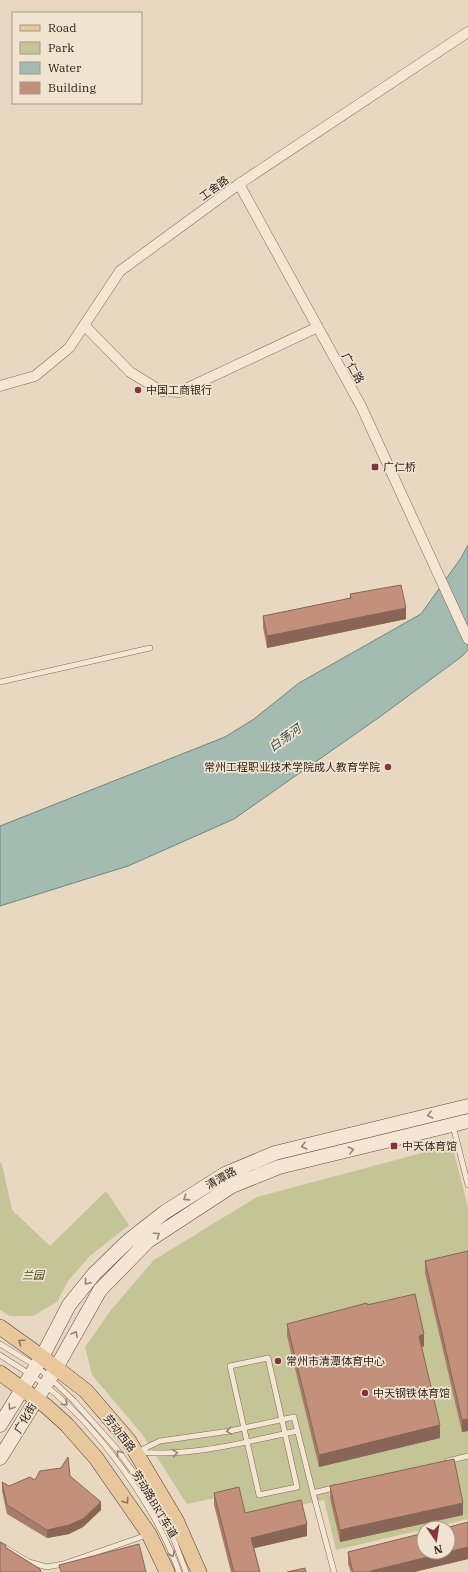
<svg xmlns="http://www.w3.org/2000/svg" width="468" height="1572" font-family="'IBM Plex Serif','Noto Sans SC',serif">
<style>
.green{fill:#c4c496}
.water{fill:#a3bbb1;stroke:#6b877d}
.lines{fill:none;stroke-linecap:round;stroke-linejoin:round}
.lane-casing{stroke:#7f6a5a;stroke-width:6}
.street-casing{stroke:#7f6a5a;stroke-width:11}
.secondary-casing{stroke:#614b3e;stroke-width:15}
.primary-casing{stroke:#4d392e;stroke-width:16}
.lane{stroke:#f4e6d3;stroke-width:5}
.street{stroke:#f4e6d3;stroke-width:10}
.secondary{stroke:#f4e6d3;stroke-width:14}
.primary{stroke:#e8c79c;stroke-width:15}
.wall{fill:#a77c6a}
.shaded-wall{fill:#886556}
.building{fill:#c2907b;stroke:#886556}
.oneway{stroke:#928578}
.oneway2{stroke:#8c765c}
.poi-dot{fill:#87313c;stroke:#f0e3cf;stroke-width:1.5}
.labels{text-anchor:middle;stroke-width:3.5;stroke-linejoin:round;paint-order:stroke}
.street-label{font-size:11px;fill:#31241d;stroke:#f0e3cf}
.poi-label{font-size:11px;fill:#31241d;stroke:#f0e3cf;text-anchor:start}
.park-label{font-size:11px;font-style:italic;fill:#464b26;stroke:#f0e3cf}
.water-label{font-size:12px;font-style:italic;fill:#2e4f49;stroke:#f0e3cf}
</style>
<rect width="100%" height="100%" fill="#e8d8c1"/>
<path class="green" d="M452 1145 468 1207V1519L336 1550 324 1500 244 1517 238 1493 187 1504 142 1434 92 1375 85 1347 111 1310 154 1260 257 1197Z
M0 1162 2 1164 12 1210 50 1246 106 1191 129 1225 90 1256 68 1281 57 1302 33 1316H10L0 1310Z"/>
<path class="water" d="M468 545V650L461 657 381 716 234 819 128 866 0 906V826L225 737 254 719 299 683 421 614 461 558Z"/>
<g class="lines">
<defs>
<path id="lane" d="M0 682 150 648
M453 1126 468 1185
M0 1344 36 1366 50 1378 74 1401 116 1448 137 1477 170 1529 186 1572
M0 1355C15 1365 31 1374 46 1386 100 1429 156 1507 179 1572
M268 1358 297 1487 259 1495 230 1366Z
M137 1452 160 1441 230 1431 294 1417 313 1493 337 1487
M139 1452C192 1457 245 1442 297 1431
M448 1461 468 1456
M313 1493 334 1572
M0 1545 29 1562 47 1567 63 1564 147 1535"/>
<path id="street" d="M239 184 361 406 468 639
M84 325 130 372 161 391 179 392 318 327
M0 386 35 376 69 348 120 271 239 184 468 32"/>
<path id="secondary" d="M0 1425 42 1357 69 1305 94 1274 128 1241 165 1212 225 1174 275 1153 468 1106
M0 1458 56 1368 100 1290 148 1241 232 1186 279 1167 468 1121"/>
<path id="primary" d="M0 1327 42 1357 86 1391 129 1441 176 1520 199 1572
M0 1373 46 1406 67 1425 96 1458 149 1534 167 1572"/>
</defs>
<use href="#lane" class="lane-casing"/>
<use href="#street" class="street-casing"/>
<use href="#secondary" class="secondary-casing"/>
<use href="#primary" class="primary-casing"/>
<use href="#lane" class="lane"/>
<use href="#street" class="street"/>
<use href="#secondary" class="secondary"/>
<use href="#primary" class="primary"/>
</g>
<path class="wall" d="M350 594 406 619 267 648 263 627V616L350 598Z
M468 1251V1431L462 1432 425 1273V1261Z
M287 1324 424 1346 422 1347 440 1438 319 1467 287 1336Z
M70 1476 101 1510 83 1527 69 1534 47 1538 7 1514 2 1491V1482L9 1486Z
M330 1486 463 1515 340 1542 330 1498Z
M214 1493 245 1513 307 1536 254 1548 260 1572H231L214 1505Z
M468 1522V1559L414 1572H351L348 1564V1552Z"/>
<path class="shaded-wall" d="M406 608V619L267 648V636Z
M424 1334V1346L419 1348V1336Z
M468 1419V1431L462 1432V1420Z
M440 1425V1438L319 1467V1455Z
M101 1502V1510L83 1527 69 1534 47 1538V1530Z
M463 1503V1515L340 1542V1530Z
M307 1524V1536L251 1549V1538Z
M468 1547V1559L414 1572H371V1571Z"/>
<path class="building" d="M401 585 406 608 267 636 263 616 351 598 350 594Z
M468 1251V1419L462 1420 425 1261Z
M415 1294 424 1334 419 1336 440 1425 319 1455 287 1324 367 1303V1305Z
M68 1457 70 1476 101 1502 83 1519 69 1525 47 1530 7 1505 2 1482 9 1486 30 1477 35 1480 40 1471 61 1468Z
M454 1459 463 1503 340 1530 330 1486Z
M239 1487 245 1513 301 1500 307 1524 251 1538 260 1572H234L214 1493Z
M468 1522V1547L371 1571V1572H353L348 1552 424 1533V1552H448V1528H446Z
M0 1542 6 1545 5 1547 40 1569 41 1572H0Z
M139 1544 146 1572H61L59 1565Z
M305 1568 306 1572H287Z"/>
<defs><path id="oneway-chevron" d="M-2-3.5L2.5 0L-2 3.5" fill="none" stroke-width="1.6" stroke-linecap="round" stroke-linejoin="round"/></defs>
<g class="oneway">
<use href="#oneway-chevron" transform="translate(430 1115) rotate(166)"/>
<use href="#oneway-chevron" transform="translate(304 1146) rotate(166)"/>
<use href="#oneway-chevron" transform="translate(351 1150) rotate(-14)"/>
<use href="#oneway-chevron" transform="translate(186 1198) rotate(147)"/>
<use href="#oneway-chevron" transform="translate(157 1235) rotate(-35)"/>
<use href="#oneway-chevron" transform="translate(87 1282) rotate(129)"/>
<use href="#oneway-chevron" transform="translate(75 1334) rotate(-61)"/>
<use href="#oneway-chevron" transform="translate(65 1403) rotate(43)"/>
<use href="#oneway-chevron" transform="translate(11 1407) rotate(122)"/>
<use href="#oneway-chevron" transform="translate(229 1431) rotate(171)"/>
<use href="#oneway-chevron" transform="translate(119 1453) rotate(-126)"/>
<use href="#oneway-chevron" transform="translate(175 1453) rotate(-8)"/>
<use href="#oneway-chevron" transform="translate(172 1554) rotate(65)"/>
</g>
<g class="oneway2">
<use href="#oneway-chevron" transform="translate(21 1342) rotate(-145)"/>
<use href="#oneway-chevron" transform="translate(126 1501) rotate(56)"/>
</g>
<g class="poi-dot">
<circle cx="138" cy="390" r="4"/>
<rect x="371" y="463" width="8" height="8" rx="2"/>
<circle cx="388" cy="767" r="4"/>
<rect x="390" y="1142" width="8" height="8" rx="2"/>
<circle cx="278" cy="1361" r="4"/>
<circle cx="365" cy="1393" r="4"/>
</g>
<g class="labels">
<g class="street-label">
<text transform="translate(214 188) rotate(-36)" y="4">工舍路</text>
<text transform="translate(353 368) rotate(61)" y="4">广仁路</text>
<text transform="translate(221 1178) rotate(-29)" y="4">清潭路</text>
<text transform="translate(25 1418) rotate(-59)" y="4">广化街</text>
<text transform="translate(120 1433) rotate(52)" y="4">劳动西路</text>
<text transform="translate(155 1504) rotate(59)" y="4">劳动路BRT车道</text>
</g>
<g class="poi-label">
<text x="146" y="394">中国工商银行</text>
<text x="383" y="471">广仁桥</text>
<text x="380" y="771" text-anchor="end">常州工程职业技术学院成人教育学院</text>
<text x="402" y="1150">中天体育馆</text>
<text x="286" y="1365">常州市清潭体育中心</text>
<text x="373" y="1397">中天钢铁体育馆</text>
</g>
<g class="park-label">
<text x="33" y="1279">兰园</text>
</g>
<g class="water-label">
<text transform="translate(285 738) rotate(-36)" y="4">白荡河</text>
</g>
</g>
<rect x="12" y="12" width="130" height="92" fill="#f0e3cf" stroke="#a49788"/>
<rect x="20" y="25" width="20" height="6" fill="#e8c79c" stroke="#a49788"/>
<text x="48" y="32" font-size="12" fill="#31241d">Road</text>
<rect x="20" y="42" width="20" height="12" fill="#c4c496" stroke="#a49788"/>
<text x="48" y="52" font-size="12" fill="#31241d">Park</text>
<rect x="20" y="62" width="20" height="12" fill="#a3bbb1" stroke="#a49788"/>
<text x="48" y="72" font-size="12" fill="#31241d">Water</text>
<rect x="20" y="82" width="20" height="12" fill="#c2907b" stroke="#a49788"/>
<text x="48" y="92" font-size="12" fill="#31241d">Building</text>
<g transform="translate(436 1540) rotate(167)"><circle r="19" fill="#f0e3cf" stroke="#a49788"/>
<path d="M0-3L7 15L0 10L-7 15Z" fill="#87313c"/>
<text y="-6" font-size="11" font-weight="bold" text-anchor="middle" fill="#31241d">N</text>
</g>
</svg>
